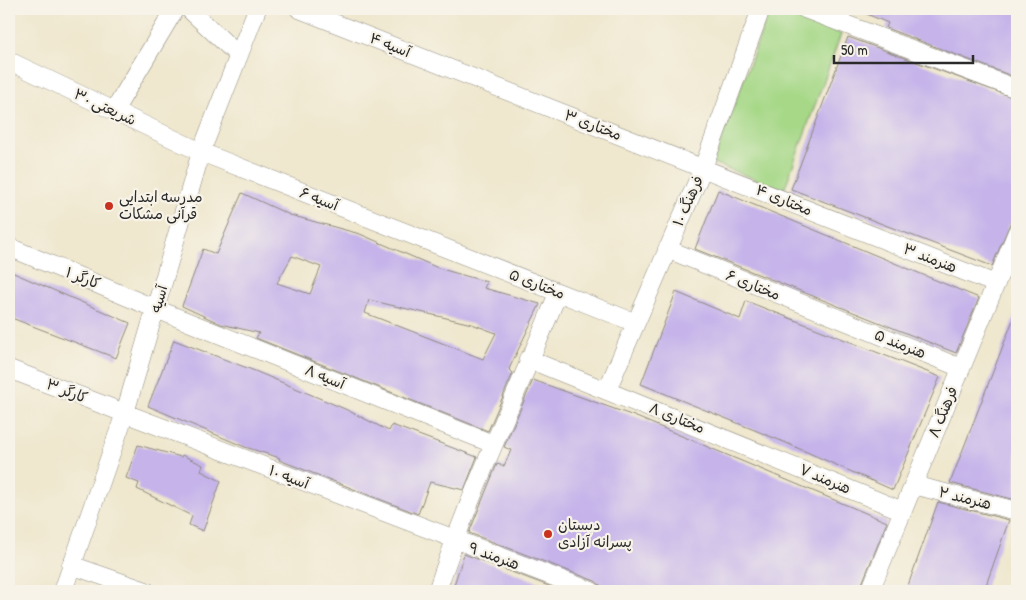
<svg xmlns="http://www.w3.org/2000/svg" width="1026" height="600" font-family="'Patrick Hand','Playpen Sans Arabic',sans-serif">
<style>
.green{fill:#a6d887;stroke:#688259}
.building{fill:#c5b3ea;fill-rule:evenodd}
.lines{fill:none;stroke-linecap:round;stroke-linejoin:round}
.minor-casing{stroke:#8d897c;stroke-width:19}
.minor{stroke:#fff;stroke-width:18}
.poi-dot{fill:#c8321e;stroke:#f7f3e8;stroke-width:2}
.labels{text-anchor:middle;stroke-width:4.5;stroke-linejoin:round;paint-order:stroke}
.street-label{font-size:15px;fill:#2b2b2b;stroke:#f7f3e8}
.poi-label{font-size:15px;fill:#2b2b2b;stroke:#f7f3e8;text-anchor:start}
</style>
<rect width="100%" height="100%" fill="#f7f3e8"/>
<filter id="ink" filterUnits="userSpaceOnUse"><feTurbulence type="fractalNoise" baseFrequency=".02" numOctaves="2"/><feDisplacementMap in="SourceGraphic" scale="10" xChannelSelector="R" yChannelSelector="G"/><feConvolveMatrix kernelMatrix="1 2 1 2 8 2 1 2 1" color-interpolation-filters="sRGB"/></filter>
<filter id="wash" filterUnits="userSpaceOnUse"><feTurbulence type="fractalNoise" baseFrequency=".0096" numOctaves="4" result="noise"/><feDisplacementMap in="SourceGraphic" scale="20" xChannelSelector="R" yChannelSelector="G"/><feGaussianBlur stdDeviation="1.12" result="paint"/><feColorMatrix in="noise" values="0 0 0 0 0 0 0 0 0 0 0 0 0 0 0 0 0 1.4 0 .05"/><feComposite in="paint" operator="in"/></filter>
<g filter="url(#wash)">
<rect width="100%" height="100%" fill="#efe7ce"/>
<path class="green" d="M770 9H778L841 34 784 190 713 163Z"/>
<g id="blocks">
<path class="building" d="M855 9H1017V78L886 28 888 23Z
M848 37 1017 99V207L992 266 791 189Z
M718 190 979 298 956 353 695 249Z
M242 193 290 215 360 234 438 268 487 282 484 288 540 304 509 369 513 373 488 431 256 338 259 333 221 324 182 306 203 249 216 254ZM292 256 321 267 310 294 277 283ZM369 300 472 324 496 333 483 359 365 313Z
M9 271 130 323 116 358 9 317Z
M676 292 740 319 746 301 940 377 893 490 784 442 641 384Z
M1016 312H1017L1016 500 950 483Z
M174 340 255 371 345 409 389 431 392 425 477 457 464 490 430 482 418 514 279 460 280 458 245 447 148 406Z
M533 380 634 416 887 522 859 591H601L600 585 595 581 469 533 497 464 504 466 511 450 504 447Z
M138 445 181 457 182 455 203 465 201 471 221 481 203 531 189 525 192 516 137 489 139 483 126 478Z
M938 502 1009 520 984 591H906Z
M464 554 562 591H452Z"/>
</g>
</g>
<g filter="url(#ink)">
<use href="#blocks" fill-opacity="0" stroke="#8d897c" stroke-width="1"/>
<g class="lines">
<defs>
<path id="minor" d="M189 9 239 56
M299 9 996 284
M805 9 1017 89
M9 61 201 152 636 323
M114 111 175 9
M9 247 156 309 493 444
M667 249 961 368
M528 359 903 511
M9 369 591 591
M607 390 703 168 761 9
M913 485 1017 511
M71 565 146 591
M63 591 125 413 201 152 257 9
M437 591C471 489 518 392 558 293
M870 591 1017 232"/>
</defs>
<use href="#minor" class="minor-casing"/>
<use href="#minor" class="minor"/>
</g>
</g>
<g class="poi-dot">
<circle cx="109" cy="206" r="5"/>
<circle cx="548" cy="534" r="5"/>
</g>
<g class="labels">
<g class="street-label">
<text transform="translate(390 45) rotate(22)" y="5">آسیه ۴</text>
<text transform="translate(105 107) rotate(25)" y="5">شریعتی ۳۰</text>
<text transform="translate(593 125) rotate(21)" y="5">مختاری ۳</text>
<text transform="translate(319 199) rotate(21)" y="5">آسیه ۶</text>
<text transform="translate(784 200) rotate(22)" y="5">مختاری ۴</text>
<text transform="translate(688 201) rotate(-66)" y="5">فرهنگ ۱۰</text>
<text transform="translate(930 258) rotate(21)" y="5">هنرمند ۳</text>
<text transform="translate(83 278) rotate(21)" y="5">کارگر ۱</text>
<text transform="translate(537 284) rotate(21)" y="5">مختاری ۵</text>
<text transform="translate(753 285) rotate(22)" y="5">مختاری ۶</text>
<text transform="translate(159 299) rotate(-74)" y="5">آسیه</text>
<text transform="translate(900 344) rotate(22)" y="5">هنرمند ۵</text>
<text transform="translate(325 377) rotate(22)" y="5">آسیه ۸</text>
<text transform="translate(67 391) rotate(21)" y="5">کارگر ۳</text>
<text transform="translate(943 412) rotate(-68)" y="5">فرهنگ ۸</text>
<text transform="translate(677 418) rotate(22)" y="5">مختاری ۸</text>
<text transform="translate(289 477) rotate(21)" y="5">آسیه ۱۰</text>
<text transform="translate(825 479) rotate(23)" y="5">هنرمند ۷</text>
<text transform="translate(965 498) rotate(14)" y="5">هنرمند ۲</text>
<text transform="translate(494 556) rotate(20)" y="5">هنرمند ۹</text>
</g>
<g class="poi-label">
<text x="119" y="202">مدرسه ابتدایی<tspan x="119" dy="17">قرآنی مشکات</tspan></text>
<text x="558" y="530">دبستان<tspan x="558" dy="17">پسرانه آزادی</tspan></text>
</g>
</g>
<rect width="1026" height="600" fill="none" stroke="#f7f3e8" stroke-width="30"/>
<path d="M834 55v8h139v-8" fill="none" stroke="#2b2b2b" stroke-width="2.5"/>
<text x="841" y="55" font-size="15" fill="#2b2b2b" stroke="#f7f3e8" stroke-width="4" paint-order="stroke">50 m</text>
</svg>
